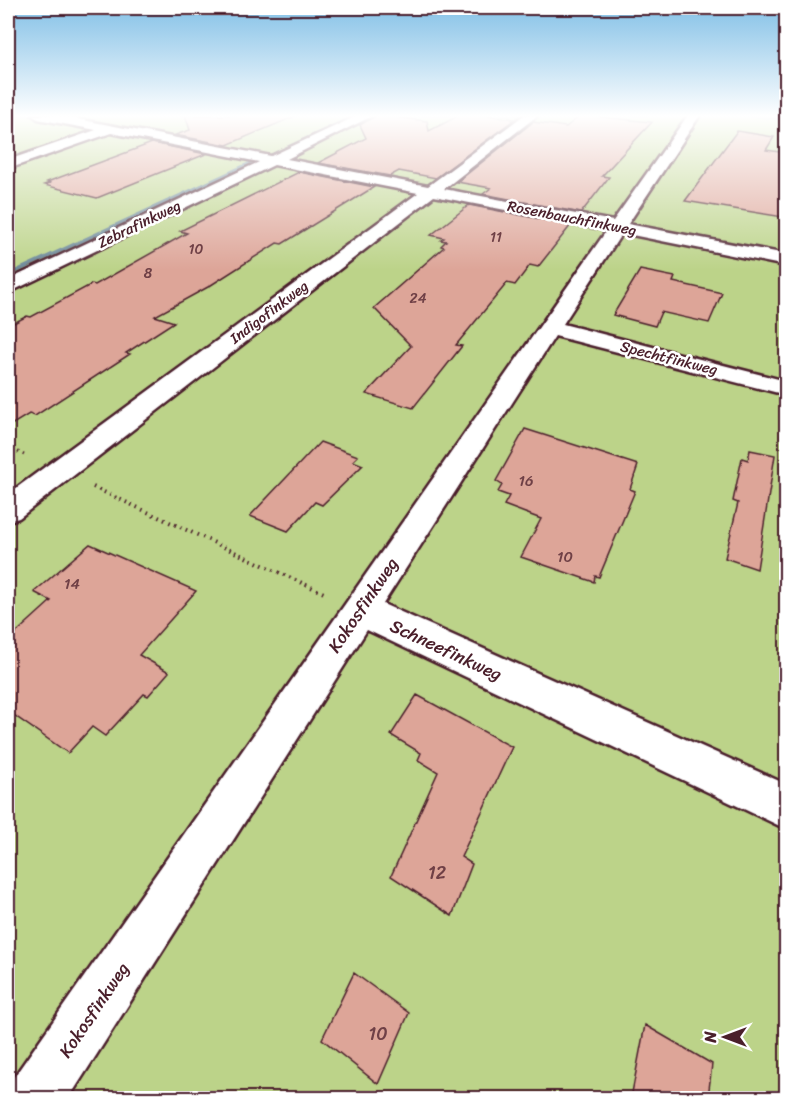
<svg xmlns="http://www.w3.org/2000/svg" width="794" height="1106" font-family="Sriracha,sans-serif">
<style>
.green{fill:#bcd389;stroke:#83795a;stroke-width:1.5}
.lines{fill:none;stroke-linecap:round;stroke-linejoin:round}
.stream{fill:#6d8999;fill-rule:evenodd}
.building{fill:#dda598;stroke:#4a1f2b;stroke-width:1.5}
.minor-casing{stroke:#4a1f2b;stroke-width:5}
.path-far1{stroke:#4a1f2b;stroke-width:3;stroke-dasharray:1.5 4;stroke-linecap:butt}
.path{stroke:#4a1f2b;stroke-width:4;stroke-dasharray:1.5 4.5;stroke-linecap:butt}
.minor{fill:#fff;fill-rule:evenodd}
.labels{text-anchor:middle;stroke-width:5;stroke-linejoin:round;paint-order:stroke}
.far-number-label{font-size:14px;fill:#6f4046}
.far-street-label{font-size:15px;fill:#4a1f2b;stroke:#fff}
.number-label{font-size:15px;fill:#6f4046}
.street-label{font-size:18px;fill:#4a1f2b;stroke:#fff}
.near-number-label{font-size:18px;fill:#6f4046}
</style>
<rect width="100%" height="100%" fill="#fff"/>
<filter id="ink" filterUnits="userSpaceOnUse"><feTurbulence type="fractalNoise" baseFrequency=".0167" numOctaves="2"/><feDisplacementMap in="SourceGraphic" scale="12" xChannelSelector="R" yChannelSelector="G"/><feConvolveMatrix kernelMatrix="1 2 1 2 8 2 1 2 1" color-interpolation-filters="sRGB"/></filter>
<g filter="url(#ink)">
<path class="green" d="M8 115H786V1098H8Z"/>
<g class="lines">
<path class="stream" d="M352 115H357L272 156 268 155Z
M743 115 786 119V121L745 116Z
M251 161 256 162 8 277V273Z"/>
</g>
<path class="building" d="M185 115H298L227 145 175 135 190 130Z
M376 115 427 121 429 131 460 115H487L515 119 436 178 399 171 390 176 318 163 366 138 360 125Z
M581 115 652 122 602 176 609 177 581 213 483 194 491 188 457 182 533 122 566 127Z
M737 131 774 137 766 150 786 153V197L783 217 685 201Z
M152 143 206 154 97 198 44 185 50 183 47 182Z
M299 172 374 187 282 244 277 243 208 287 155 316 174 322 126 353 130 354 35 416 29 414 8 427V326L27 316 31 317 92 284 95 285 187 233 180 231Z
M469 205 571 225 538 267 530 265 515 285 507 283 456 345 462 346 413 408 366 394 411 346 374 308 444 247 441 246 446 241 441 240 444 238 431 235Z
M640 270 675 277 673 282 722 293 709 323 661 312 655 326 613 315Z
M525 429 638 465 630 489 635 491 599 577 595 576 594 582 521 557 541 519 504 505 509 496 498 492 502 485 496 481Z
M320 442 358 456 353 461 363 465 322 505 315 502 288 531 250 516Z
M750 450 775 455 757 569 725 558 738 503 733 501 742 458 748 460Z
M90 544 196 591 139 655 169 672 148 696 144 694 105 736 92 727 68 753 8 711V640L51 601 34 592Z
M417 695 512 747 461 857 472 864 452 916 391 876 438 772 418 760 421 753 391 735Z
M354 973 409 1013 378 1084 322 1039Z
M645 1025 712 1064 708 1098H631Z"/>
<g class="lines">
<defs>
<path id="minor" d="M32 115H57L271 156 359 115H374L287 159 428 186 524 115H538L444 189 613 221 688 115H700L628 224 786 254V266L622 233 563 324 786 381V395L555 336 383 604 786 784V829L367 630 69 1098H8L14 1077 607 230 434 196 19 518 8 521V494L418 193 274 165 8 293V280L259 162 111 133 8 169V160L96 130 38 119Z
M779 115H786V118L781 117Z"/>
</defs>
<use href="#minor" class="minor-casing"/>
<path class="path-far1" d="M8 447 24 455"/>
<path class="path" d="M93 487 326 594"/>
<use href="#minor" class="minor"/>
</g>
</g>
<linearGradient id="sky" x2="0" y2="1"><stop stop-color="#80bfe6"/><stop offset="0.43" stop-color="#fff"/><stop offset="1" stop-color="#fff" stop-opacity="0"/></linearGradient>
<rect width="794" height="270" fill="url(#sky)"/>
<g class="labels">
<g class="far-number-label">
<text x="496" y="242">11</text>
<text x="196" y="254">10</text>
<text x="148" y="278">8</text>
<text x="418" y="303">24</text>
</g>
<g class="far-street-label">
<text transform="translate(572 218) rotate(11)" y="5">Rosenbauchfinkweg</text>
<text transform="translate(139 224) rotate(-26)" y="5">Zebrafinkweg</text>
<text transform="translate(269 312) rotate(-37)" y="5">Indigofinkweg</text>
<text transform="translate(669 358) rotate(14)" y="5">Spechtfinkweg</text>
</g>
<g class="number-label">
<text x="526" y="486">16</text>
<text x="565" y="562">10</text>
<text x="72" y="589">14</text>
</g>
<g class="street-label">
<text transform="translate(363 605) rotate(-56)" y="6">Kokosfinkweg</text>
<text transform="translate(446 650) rotate(25)" y="6">Schneefinkweg</text>
<text transform="translate(94 1010) rotate(-56)" y="6">Kokosfinkweg</text>
</g>
<g class="near-number-label">
<text x="437" y="879">12</text>
<text x="378" y="1040">10</text>
</g>
</g>
<rect width="794" height="1106" fill="none" stroke="#fff" stroke-width="30"/>
<rect x="15" y="15" width="764" height="1076" fill="none" stroke="#4a1f2b" stroke-width="2" filter="url(#ink)"/>
<g transform="translate(725 1037) rotate(270)" stroke="#ffffff" stroke-width="4.5" paint-order="stroke">
<path d="M0-4.5L10 22L0 15L-10 22Z" fill="#4a1f2b"/>
<text y="-9" font-size="16" font-weight="bold" text-anchor="middle" fill="#4a1f2b">N</text>
</g>
</svg>
